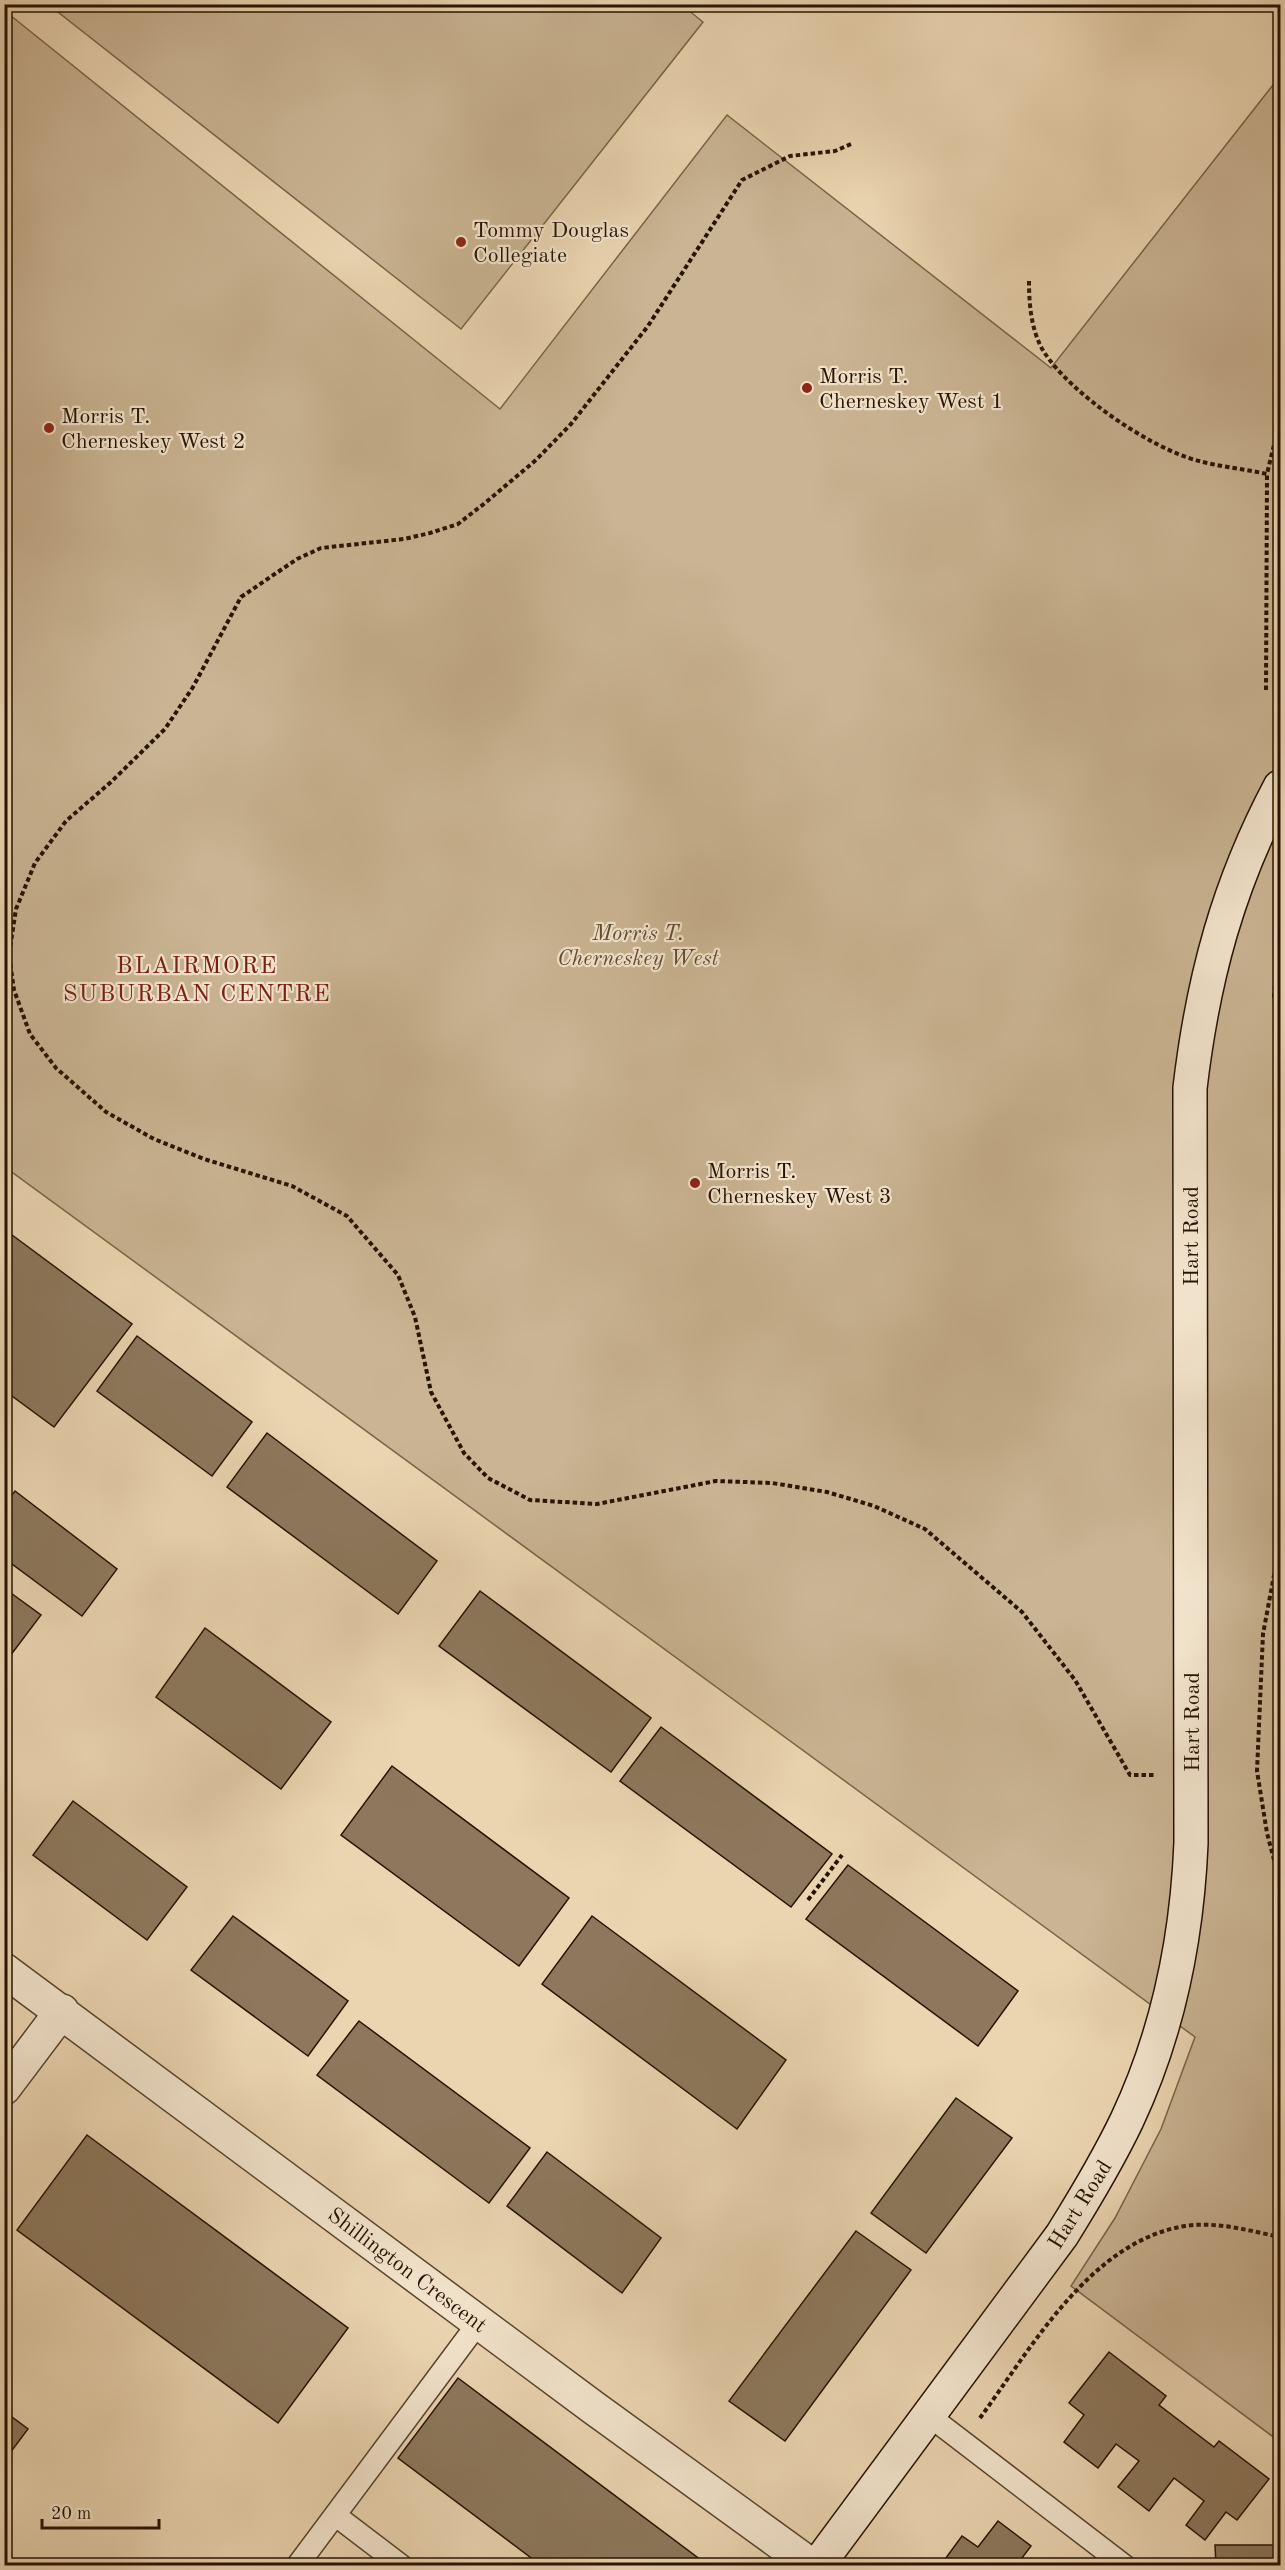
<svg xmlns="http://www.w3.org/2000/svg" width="1285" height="2570" font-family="'Old Standard TT',serif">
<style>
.green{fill:#cab493;stroke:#78644b;stroke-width:1.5}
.building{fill:#8d785d;stroke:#271303;stroke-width:1.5}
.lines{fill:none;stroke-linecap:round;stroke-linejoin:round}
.lane-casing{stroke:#58442e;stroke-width:24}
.street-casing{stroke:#58442e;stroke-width:36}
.secondary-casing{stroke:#271303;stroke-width:36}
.path{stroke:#271303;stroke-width:4;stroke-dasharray:4.5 3;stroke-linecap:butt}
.lane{stroke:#f2e4cc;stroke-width:21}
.street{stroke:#f2e4cc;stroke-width:33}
.secondary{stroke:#f2e4cc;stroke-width:33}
.poi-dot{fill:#8f2418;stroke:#f2e4cc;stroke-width:2}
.labels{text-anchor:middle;stroke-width:4.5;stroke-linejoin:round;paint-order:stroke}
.poi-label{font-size:22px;fill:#271303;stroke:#f2e4cc;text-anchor:start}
.park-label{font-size:22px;font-style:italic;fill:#604b35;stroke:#f2e4cc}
.street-label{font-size:22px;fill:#271303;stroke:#f2e4cc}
.neighbourhood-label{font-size:24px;letter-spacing:1.5px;fill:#7a1f14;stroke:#f2e4cc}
</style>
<rect width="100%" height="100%" fill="#ebd5b1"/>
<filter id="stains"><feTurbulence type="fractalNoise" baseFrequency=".00333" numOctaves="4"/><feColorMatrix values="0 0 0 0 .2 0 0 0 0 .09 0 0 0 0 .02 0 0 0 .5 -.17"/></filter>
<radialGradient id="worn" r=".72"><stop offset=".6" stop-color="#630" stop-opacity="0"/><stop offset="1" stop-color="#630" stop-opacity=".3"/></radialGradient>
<path class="green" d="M682 5 703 22 461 329 49 5Z
M5 11 500 409 727 115 1051 368 1280 76V2442L1071 2286 1115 2218 1161 2129 1195 2037 5 1167Z"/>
<path class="building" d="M4 1229 132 1324 54 1427 4 1390Z
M137 1336 252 1422 212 1476 97 1391Z
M267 1433 437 1561 398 1614 227 1487Z
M15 1491 117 1569 82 1616 4 1558V1505Z
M4 1588 41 1615 4 1664Z
M480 1591 651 1718 611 1772 439 1646Z
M205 1628 331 1722 281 1789 156 1697Z
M661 1727 832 1854 791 1907 620 1781Z
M392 1766 569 1898 519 1966 341 1835Z
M73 1801 187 1887 147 1940 33 1855Z
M848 1865 1018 1991 978 2046 806 1919Z
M233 1916 348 2001 308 2056 191 1970Z
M592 1916 786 2060 737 2129 542 1984Z
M359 2021 530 2148 489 2203 317 2075Z
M956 2098 1012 2138 926 2253 871 2213Z
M87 2135 348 2328 278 2423 17 2230Z
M547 2152 661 2238 622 2293 507 2206Z
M856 2231 911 2270 785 2441 729 2401Z
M1109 2352 1166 2396 1159 2405 1214 2447 1219 2441 1269 2479 1237 2520 1226 2512 1205 2540 1186 2525 1204 2501 1174 2478 1149 2511 1118 2487 1139 2461 1116 2444 1098 2468 1064 2442 1084 2415 1069 2403Z
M458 2378 709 2566H542L398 2458Z
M4 2411 28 2429 4 2461Z
M998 2521 1031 2546 1016 2566H940L962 2536 978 2547Z
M1215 2545H1280V2566H1216Z"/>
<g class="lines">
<defs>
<path id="lane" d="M928 2415 1125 2566
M335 2515 402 2566
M297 2566 479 2322"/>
<path id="street" d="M4 1970 594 2408 812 2566
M4 2088 62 2011"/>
<path id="secondary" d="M817 2566 1062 2235C1085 2198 1108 2160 1127 2120 1168 2033 1187 1939 1191 1843L1190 1088C1203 978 1228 885 1280 787"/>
</defs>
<use href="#lane" class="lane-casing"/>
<use href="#street" class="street-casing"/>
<use href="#secondary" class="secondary-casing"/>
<path class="path" d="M851 144 835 151 790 156 742 180 648 326 571 424 536 460 485 503 458 524 430 533 404 539 321 548 297 559 241 597 193 687 165 729 111 782 66 821 35 863 16 909 9 955 14 990 30 1034 56 1068 106 1112 154 1139 204 1159 292 1186 347 1216 398 1275 415 1317 431 1392 464 1453 488 1478 530 1500 597 1504 716 1481 772 1483 827 1492 874 1506 925 1529 1022 1612 1075 1680 1130 1775H1154
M1029 281C1029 304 1031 331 1044 352 1071 394 1151 449 1199 461 1221 467 1245 469 1267 474L1280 420
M1266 690 1267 474
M1280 941 1274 995 1280 1042
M1280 1552 1275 1570 1263 1634 1257 1771 1267 1833 1280 1883
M808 1900 842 1855
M980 2418C1032 2347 1091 2241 1185 2226 1217 2221 1250 2231 1280 2237"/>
<use href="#lane" class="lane"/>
<use href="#street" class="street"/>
<use href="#secondary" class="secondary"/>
</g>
<g class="poi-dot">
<circle cx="461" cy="242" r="6"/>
<circle cx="807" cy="388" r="6"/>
<circle cx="49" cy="428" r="6"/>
<circle cx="695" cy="1183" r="6"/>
</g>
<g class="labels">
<g class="poi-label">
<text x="473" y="237">Tommy Douglas<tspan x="473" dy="25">Collegiate</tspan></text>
<text x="819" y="383">Morris T.<tspan x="819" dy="25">Cherneskey West 1</tspan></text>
<text x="61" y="423">Morris T.<tspan x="61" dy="25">Cherneskey West 2</tspan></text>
<text x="707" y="1178">Morris T.<tspan x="707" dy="25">Cherneskey West 3</tspan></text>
</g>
<g class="park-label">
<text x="638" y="940">Morris T.<tspan x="638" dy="25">Cherneskey West</tspan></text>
</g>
<g class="street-label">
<text transform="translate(1190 1236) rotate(-90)" y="8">Hart Road</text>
<text transform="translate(1191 1722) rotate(-90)" y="8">Hart Road</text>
<text transform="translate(1079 2204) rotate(-58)" y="8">Hart Road</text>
<text transform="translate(408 2269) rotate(37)" y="8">Shillington Crescent</text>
</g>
<g class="neighbourhood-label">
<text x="197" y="973">BLAIRMORE<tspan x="197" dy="28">SUBURBAN CENTRE</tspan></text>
</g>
</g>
<rect width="1285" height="2570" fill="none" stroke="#ebd5b1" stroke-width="24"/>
<rect x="6" y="6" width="1273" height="2558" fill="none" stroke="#271303" stroke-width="3"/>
<rect x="12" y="12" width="1261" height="2546" fill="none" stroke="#271303" stroke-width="1.5"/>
<path d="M42 2519v9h117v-9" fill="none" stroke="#271303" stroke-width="3"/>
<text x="51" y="2519" font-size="18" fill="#271303" stroke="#f2e4cc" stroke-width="4.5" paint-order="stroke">20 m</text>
<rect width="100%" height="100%" filter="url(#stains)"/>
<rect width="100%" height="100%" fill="url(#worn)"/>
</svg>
